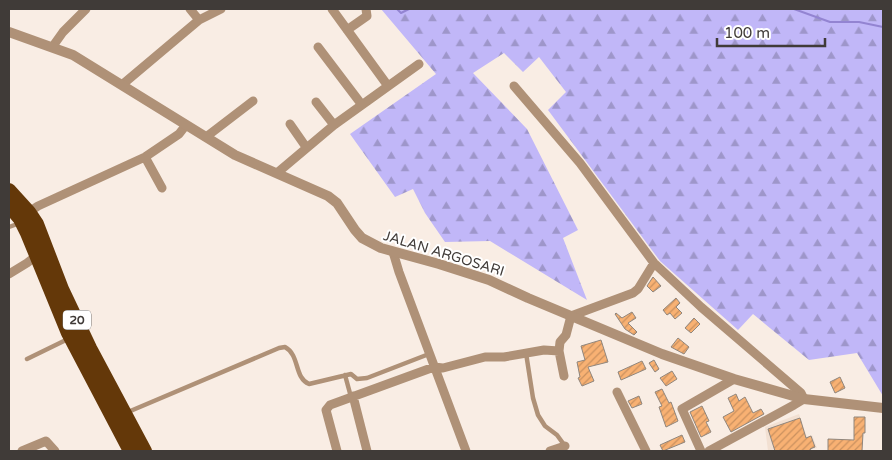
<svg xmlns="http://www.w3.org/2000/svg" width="892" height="460" font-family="'Varela Round',sans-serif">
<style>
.built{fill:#f2e0d2}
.forest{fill:url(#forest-firs)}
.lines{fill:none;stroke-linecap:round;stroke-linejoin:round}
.stream{stroke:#9384d2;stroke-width:2}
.building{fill:url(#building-hatch);stroke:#90867d}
.service{stroke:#af9177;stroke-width:4.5}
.minor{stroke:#af9177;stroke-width:9}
.tertiary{stroke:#af9177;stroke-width:10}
.trunk{stroke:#643809;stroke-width:14}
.labels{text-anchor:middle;stroke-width:4;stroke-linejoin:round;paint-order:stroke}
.shield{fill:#fff;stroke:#797674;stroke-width:1}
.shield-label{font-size:12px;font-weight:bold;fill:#403b38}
.street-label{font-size:14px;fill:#403b38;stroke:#fff}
</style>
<defs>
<pattern id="forest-firs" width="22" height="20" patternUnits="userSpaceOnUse" patternTransform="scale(1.25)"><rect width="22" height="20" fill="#c1b7f8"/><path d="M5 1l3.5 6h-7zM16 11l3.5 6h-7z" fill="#9e96ca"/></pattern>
<pattern id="building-hatch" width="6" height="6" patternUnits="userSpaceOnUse" patternTransform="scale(1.25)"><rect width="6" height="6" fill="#f8b173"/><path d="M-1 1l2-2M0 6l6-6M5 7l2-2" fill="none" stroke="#ca915f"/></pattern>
</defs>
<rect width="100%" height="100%" fill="#f9ede4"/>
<path class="built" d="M799 414 807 437 812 435 817 448 812 449V451H768L765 427Z"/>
<path class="forest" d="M381 9H883V396L857 353 809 360 753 314 738 330 660 261 548 110 566 92 539 57 523 72 504 53 473 73 527 129 578 230 563 238 587 300 490 241 445 242 425 213 413 189 395 197 350 134 436 74Z"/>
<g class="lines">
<path class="stream" d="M397 9 401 13 409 9
M794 9 830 22H859L883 27"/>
</g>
<path class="building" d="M653 277 661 286 653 292 647 286Z
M676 298 680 303 676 307 682 313 675 319 670 313 667 315 663 310Z
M632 312 636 318 628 323 637 332 634 335 625 329 615 314 616 313 622 318Z
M694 318 700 324 691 333 685 328Z
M678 338 689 347 684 354 671 347Z
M601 340 608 362 588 367 594 381 582 386 578 378 580 377 577 362 585 360 581 346Z
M654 360 659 369 655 372 649 363Z
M642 361 646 369 621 380 618 372Z
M672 371 677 379 666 386 660 378Z
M840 377 845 388 835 393 830 382Z
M662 389 669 403 671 402 678 421 666 427 659 407 662 406 655 392Z
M736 394 739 401 745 397 753 413 761 409 764 414 731 432 723 417 734 411 728 398Z
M639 396 642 404 632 408 628 401Z
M702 406 709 421 706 422 711 432 701 437 690 412Z
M854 417H865V433H863L862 451H828V439L854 440Z
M800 418 806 438 811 436 815 447 810 449 811 451H775L768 429Z
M682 435 685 442 663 451 660 445Z"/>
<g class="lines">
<path class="service" d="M9 227 20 223
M526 353 533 398 538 415 545 426 557 435 565 446
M27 359 68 339
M345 375 351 397
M128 412 279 348 285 347C300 355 294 378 309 384L351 374 357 379 367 378 429 354"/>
<path class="minor" d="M190 9 199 20 221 9
M332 9 388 86
M347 30 367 16 366 9
M53 46 63 32 86 9
M318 47 362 105
M123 84 199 20
M514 86 580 163 654 263 701 307 801 393 804 399 794 405 709 451
M316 102 334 125
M290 124 306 147
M206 137 253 101
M145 157 162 188
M277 173 334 125 419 64
M26 214 38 206 145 157 179 134 186 125
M393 252 399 272 466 451
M9 274 27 263 40 253
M564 376 559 351 560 342 566 335 571 316 633 293 638 289 654 263
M617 392 646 451
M353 396 367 451
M22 451 46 441 55 451
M337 451 326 410 330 405 434 367 443 368 485 357H504L544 350 559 351
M550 451 565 446
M701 451 682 409 734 379"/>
<path class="tertiary" d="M9 32 73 55 235 155 328 196 337 203 355 230 362 238 381 248 439 264 489 280 528 298 662 354 734 379 804 399 883 408"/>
<path class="trunk" d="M9 190 29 212 37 224 62 289 90 348 145 451
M9 206 20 219 27 233 68 333 130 451"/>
</g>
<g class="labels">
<rect class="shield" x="63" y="310.5" width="28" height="19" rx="4"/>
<g class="shield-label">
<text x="77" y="324">20</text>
</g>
<g class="street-label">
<text transform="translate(444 253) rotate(17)" y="5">JALAN ARGOSARI</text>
</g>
</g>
<rect width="892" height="460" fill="none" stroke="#403b38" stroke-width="20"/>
<path d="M717 38v8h108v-8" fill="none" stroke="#403b38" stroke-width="2.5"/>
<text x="724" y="38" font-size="15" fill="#403b38" stroke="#ffffff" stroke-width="4" paint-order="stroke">100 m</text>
</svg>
